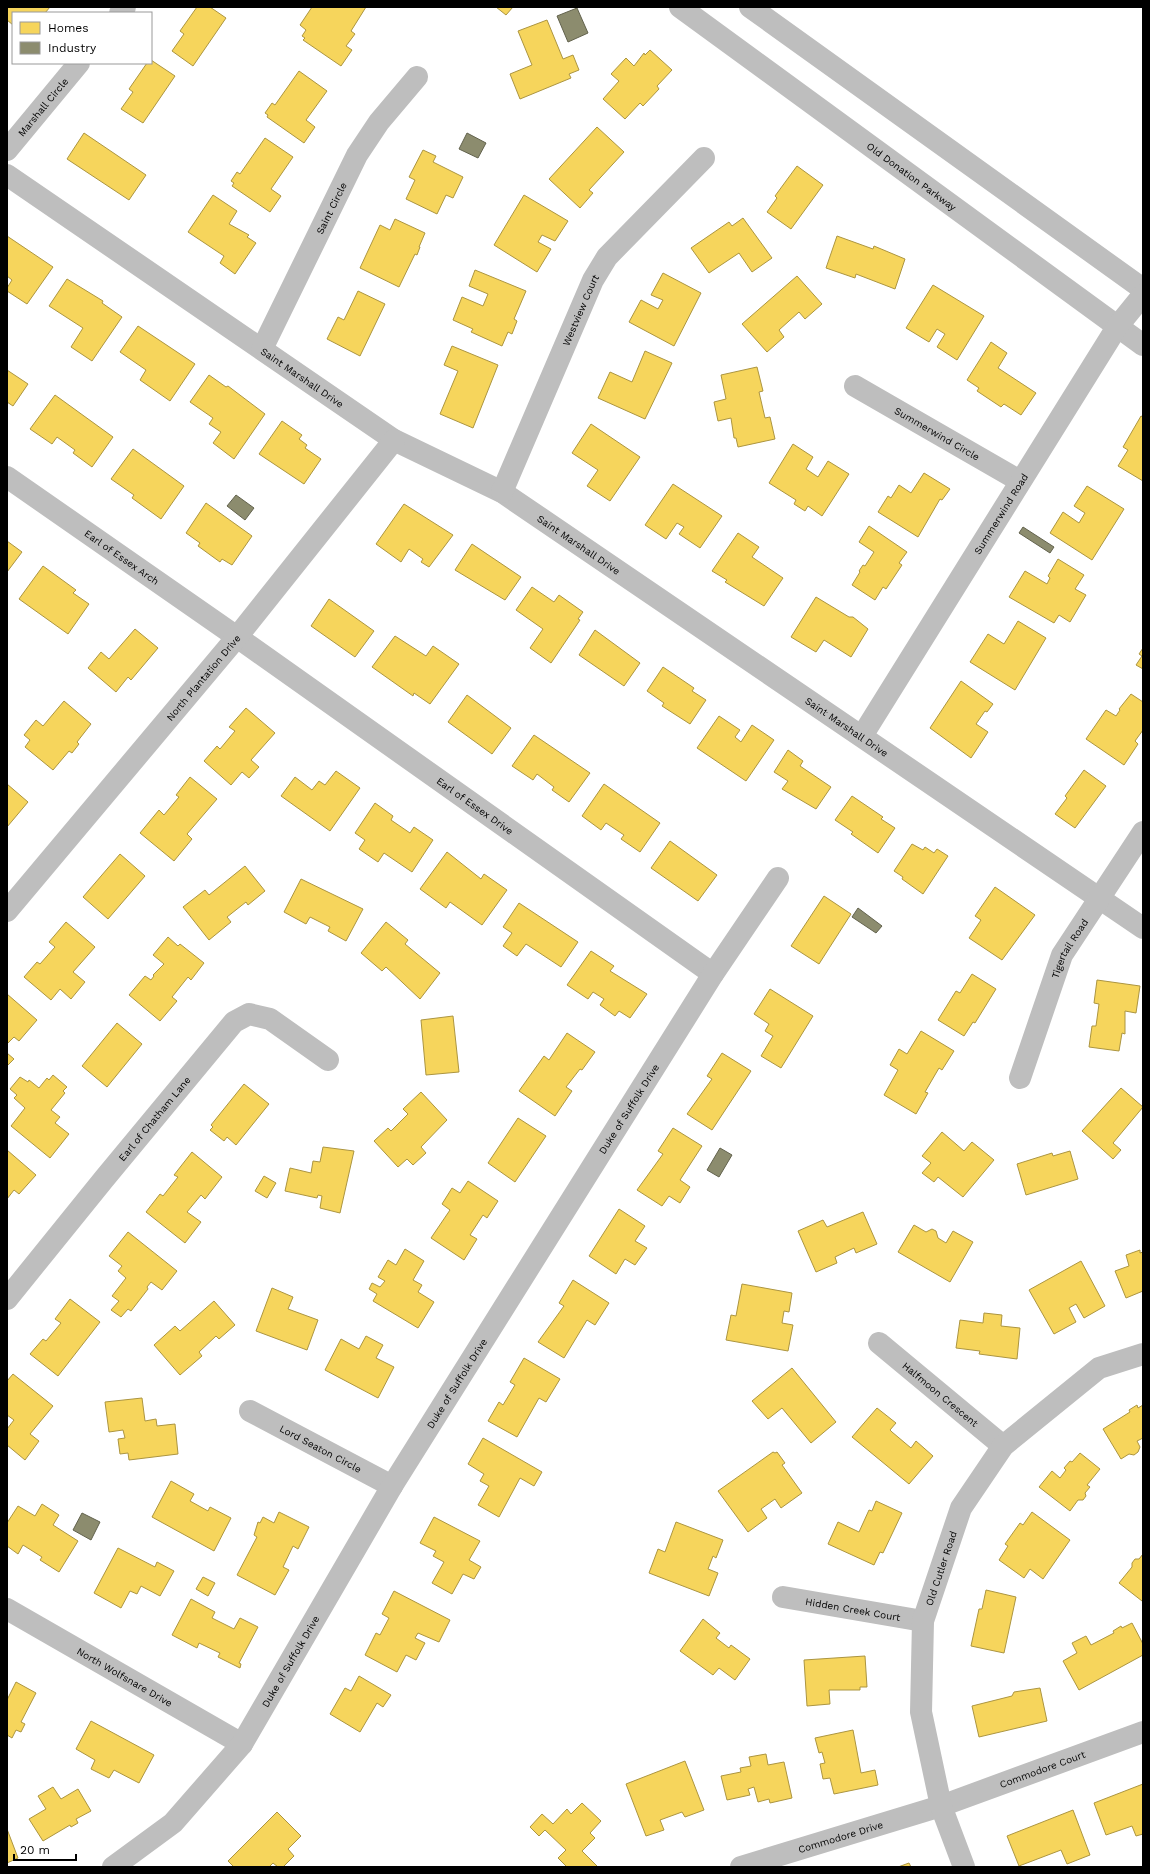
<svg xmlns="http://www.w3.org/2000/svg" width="1150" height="1874" font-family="'Work Sans',sans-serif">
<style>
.homes{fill:#f6d55c;stroke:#ac9540}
.industry{fill:#8c8c6e;stroke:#62624d}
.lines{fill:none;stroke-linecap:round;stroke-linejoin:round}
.minor{stroke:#bebebe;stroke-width:22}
.labels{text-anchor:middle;stroke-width:4;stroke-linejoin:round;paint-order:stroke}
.street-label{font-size:10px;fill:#000;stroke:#fff}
</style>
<rect width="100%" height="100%" fill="#fff"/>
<path class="homes" d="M7 7H50L45 13H13V25L7 20Z
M197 7H210L226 18 193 66 172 51 184 34 180 31Z
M312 7H366L351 31 355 34 346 46 352 50 341 66 303 40 305 38 302 36 306 30 300 25Z
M496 7H513L506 15Z
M547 20 563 59 573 55 579 70 569 74 571 78 520 99 510 74 532 65 518 31Z
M650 50 672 70 657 86 659 89 643 106 640 103 625 119 603 99 619 81 611 74 626 58 634 66 644 53 645 55Z
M151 60 175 76 143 123 121 109 133 92 129 89 147 63H151Z
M299 71 327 91 306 120 315 127 304 143 267 117 268 115 265 113 272 103 275 105Z
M597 127 624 152 589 190 593 193 580 208 549 179Z
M84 133 146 175 129 200 67 159Z
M265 138 293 157 271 189 281 196 270 212 232 186 234 183 231 181 237 172 240 174Z
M423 150 436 156 433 162 463 177 453 198 446 195 437 214 406 199 415 180 409 177Z
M797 166 823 185 791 229 767 212 777 198 775 196Z
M213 195 237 211 229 224 249 235 247 237 256 243 235 274 220 263 224 256 188 232Z
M524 195 568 221 555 241 542 235 538 242 551 249 537 272 494 245Z
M743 218 772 258 752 272 739 253 709 273 691 248 729 222 732 226Z
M395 219 425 233 419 247H420L417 255 415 254 399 287 360 268 380 225 390 230Z
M7 236 53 267 27 304 7 291V288L12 280 7 276Z
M837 236 873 249 874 246 905 259 895 289 856 274 855 278 826 268Z
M475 270 526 291 514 319 517 321 512 334 508 332 502 346 471 332 473 329 453 320 462 297 483 306 488 294 469 286Z
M663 273 701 293 674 346 629 322 641 300 658 309 663 300 651 295Z
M797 276 822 304 805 319 799 312 779 330 784 337 767 352 742 324Z
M67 279 103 301 102 303 122 317 92 361 71 347 83 328 49 306Z
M933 285 984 316 957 360 937 347 945 334 937 329 929 342 906 328Z
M358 291 385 304 360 356 327 339 338 317 344 320Z
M138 326 195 364 170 401 140 380 146 370 120 352Z
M991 342 1007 353 998 368 1036 393 1021 415 1004 404 1001 407 977 391 979 388 967 380Z
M452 346 498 365 473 428 440 414 458 371 444 365Z
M645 351 672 363 645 419 598 398 610 372 632 382Z
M757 367 763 391 759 392 765 418 770 417 775 439 738 447 736 438H734L731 418 718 421 714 402 726 399 721 375Z
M7 370 28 384 13 406 7 402Z
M209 375 226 387 228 386 265 414 234 459 213 443 221 432 209 424 213 418 190 402Z
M55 395 113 437 92 467 73 453 75 450 57 437 52 444 30 429Z
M1141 416 1143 417V481L1118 466 1128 450 1123 447Z
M282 421 302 435 299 439 307 445 305 448 321 459 304 484 259 454Z
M591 424 640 457 610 501 587 486 598 470 572 453Z
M793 444 813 457 806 469 818 477 828 461 849 474 822 516 808 506 805 511 794 504 796 500 769 483Z
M133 449 184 486 161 519 132 498 134 495 111 479Z
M924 473 950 489 942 500 940 499 918 537 878 512 888 496 891 498 899 485 911 493Z
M673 484 722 516 700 548 679 534 684 527 677 523 666 539 645 525Z
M1087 486 1124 509 1092 560 1050 533 1063 512 1079 523 1085 513 1074 506Z
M206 503 252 536 232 565 222 559 220 562 198 546 200 543 186 533Z
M404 504 453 535 429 567 421 562 423 559 409 549 401 562 376 544Z
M869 526 907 552 899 563 902 565 886 589 883 587 875 600 852 585 860 572 859 571 863 565 865 566 874 552 859 542Z
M738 533 759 547 752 557 783 578 764 606 725 582 727 580 712 571Z
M7 541 22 552 7 572Z
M472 544 521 577 505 600 455 570Z
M1058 559 1084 575 1075 589 1086 595 1070 622 1059 615 1054 623 1009 597 1025 571 1047 584 1050 578 1048 576Z
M43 566 76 590 73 593 89 604 68 634 19 599Z
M532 587 554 602 559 595 583 612 578 619 580 620 551 663 530 648 543 629 516 610Z
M816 597 849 617H853L868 629 851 657 824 640 816 652 791 637Z
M329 599 374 631 355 657 311 626Z
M1018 621 1046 638 1015 690 970 662 988 634 1004 644Z
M135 629 158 648 131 680 128 677 116 692 88 668 101 652 109 659Z
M595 630 640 663 624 686 579 655Z
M395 636 426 656 433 646 459 664 430 704 414 693 413 696 372 667Z
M1143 648V669L1136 665 1142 656 1139 654Z
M663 667 694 688 692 691 706 700 690 724 662 706 664 703 647 691Z
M961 681 993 704 987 712 985 711 976 724 988 732 971 758 930 728Z
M1131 694 1143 702V730L1135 741 1138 744 1124 765 1086 739 1106 710 1116 716 1120 710 1119 709Z
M467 695 511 728 492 754 448 722Z
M64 701 91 724 77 742 79 744 72 753 69 751 53 770 25 747 30 740 24 735 36 720 43 726Z
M246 708 275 733 251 760 259 767 249 778 242 772 231 785 204 761 217 746 220 749 235 731 229 727Z
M719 716 740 730 735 737 741 742 752 725 774 740 746 781 697 748Z
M534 735 590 773 569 802 552 790 554 787 537 774 533 780 512 766Z
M788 750 803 761 800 766 831 787 816 809 782 789 788 781 774 772Z
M1084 770 1106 786 1075 828 1055 814 1067 798 1065 796Z
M336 771 360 788 330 831 281 796 295 777 312 790 319 781 325 785Z
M190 777 217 799 187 834 192 839 174 861 140 833 159 810 164 815 179 797 176 795Z
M7 784 28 802 7 827Z
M604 784 660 823 640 852 621 839 624 835 606 823 601 830 582 816Z
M852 796 883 817 881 819 895 828 878 853 851 834 853 832 835 820Z
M375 803 393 816 391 820 410 833 414 827 433 840 412 872 384 853 378 862 359 849 365 840 355 833Z
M670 841 717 875 698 901 651 868Z
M912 844 923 850 925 847 934 853 937 849 948 856 923 894 902 879 903 877 894 871Z
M447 852 481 879 484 874 507 890 482 925 450 902 446 908 420 889Z
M120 854 145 876 108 919 83 897Z
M245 866 265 891 248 905 246 902 227 917 231 922 209 940 183 907 205 890 209 895Z
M301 879 363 909 346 941 328 931 330 927 310 917 306 924 284 912Z
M995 887 1035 915 1002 960 969 938 981 920 975 916Z
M824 896 851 914 819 964 791 946Z
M519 903 578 942 561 967 526 944 517 956 503 946 512 933 503 927Z
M66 922 95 947 73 972 85 982 71 999 60 989 51 1000 24 977 37 962 40 964 55 947 49 942Z
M386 922 408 940 405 944 440 973 420 999 386 967 382 971 361 953Z
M168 937 178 946 180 944 204 963 191 980 188 977 172 997 177 1001 160 1021 129 995 145 976 151 980 154 976 153 975 164 964 153 955Z
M591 951 614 966 610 971 647 994 630 1018 619 1011 615 1016 600 1005 604 999 593 992 588 999 567 985Z
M972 974 996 989 975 1023 973 1022 964 1036 938 1020 956 991 960 993Z
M1097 980 1140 986 1136 1013 1125 1011V1034L1122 1033 1119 1051 1089 1047 1092 1026H1096L1099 1004 1094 1003Z
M770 989 813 1016 781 1068 761 1056 773 1036 765 1031 769 1024 754 1014Z
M7 994 37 1020 19 1041 14 1037 7 1044Z
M453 1016 459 1072 426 1075 421 1020Z
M117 1023 142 1044 107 1087 82 1066Z
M921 1031 954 1051 942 1070 939 1068 925 1092 928 1093 916 1114 884 1095 898 1070 890 1065 899 1049 907 1054Z
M567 1033 595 1052 582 1070 580 1069 566 1087 572 1091 555 1116 519 1091 544 1056 549 1060Z
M7 1053 14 1059 7 1066Z
M722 1053 751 1071 712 1130 687 1114 712 1079 707 1076Z
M53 1075 67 1087 63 1091 65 1093 51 1110 60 1117 55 1123 69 1134 50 1158 11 1126 25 1108 14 1098 17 1095 10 1089 20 1077 28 1082 29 1080 39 1088 47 1078 49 1080Z
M244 1084 269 1104 236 1145 227 1137 224 1141 210 1130 213 1127 211 1125Z
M1121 1088 1143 1107 1113 1143 1121 1150 1113 1159 1082 1131Z
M421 1092 447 1120 421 1147 426 1153 413 1165 407 1159 398 1167 374 1141 388 1128 391 1131 408 1114 403 1109Z
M518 1118 546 1136 515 1182 488 1163Z
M673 1128 702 1146 680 1180 690 1187 680 1203 669 1196 662 1206 637 1190 663 1154 658 1151Z
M942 1132 964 1151 972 1142 994 1160 963 1197 938 1177 934 1182 922 1173 931 1163 922 1156Z
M323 1147 354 1151 340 1213 320 1208 322 1196 318 1195 317 1198 285 1191 290 1168 311 1173 313 1161 320 1162Z
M7 1150 36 1175 19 1194 14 1190 7 1199Z
M1070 1151 1078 1179 1026 1195 1017 1164 1052 1153 1053 1156Z
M192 1152 222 1177 205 1199 201 1195 187 1212 201 1222 185 1243 146 1212 160 1194 163 1196 178 1177 174 1175Z
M264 1176 276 1183 267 1198 255 1191Z
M468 1181 498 1201 487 1218 483 1215 470 1235 477 1239 464 1260 431 1238 450 1210 442 1204 452 1188 460 1193Z
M619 1209 645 1226 635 1241 647 1248 635 1265 625 1259 616 1274 589 1256Z
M863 1212 877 1244 856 1253 854 1248 835 1257 837 1263 816 1272 798 1231 823 1220 827 1227Z
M914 1225 926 1232 932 1229 936 1231 938 1238 946 1243 953 1231 973 1242 950 1282 898 1252Z
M128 1232 177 1271 162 1290 151 1282 147 1287 148 1289 131 1311 128 1309 121 1317 111 1310 119 1301 112 1296 126 1278 118 1271 122 1266 109 1256Z
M405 1249 424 1261 413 1280 422 1285 418 1292 434 1302 418 1328 373 1301 377 1294 369 1289 372 1283 380 1287 385 1281 378 1277 388 1260 396 1265Z
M1140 1250V1253L1143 1252V1291L1126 1298 1115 1271 1129 1266 1126 1255Z
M1081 1261 1105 1306 1084 1318 1076 1304 1069 1308 1076 1322 1054 1334 1029 1290Z
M573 1280 609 1303 595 1325 587 1320 564 1358 538 1342 564 1306 559 1303Z
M742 1284 792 1293 789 1312 784 1311 782 1323 793 1325 788 1351 726 1340 731 1315 736 1316Z
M272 1288 293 1297 288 1309 318 1320 307 1350 256 1331Z
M70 1299 100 1322 58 1376 30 1354 43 1339 46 1341 61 1323 55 1319Z
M214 1301 235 1325 219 1339 216 1336 199 1352 202 1356 180 1375 154 1345 175 1326 180 1331Z
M984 1313 1002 1315 1001 1326 1020 1328 1017 1359 979 1354 980 1351 956 1348 960 1320 983 1323Z
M366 1336 383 1345 376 1358 394 1367 378 1398 325 1370 341 1339 359 1349Z
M524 1358 560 1379 546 1402 539 1398 517 1437 488 1421 499 1402 503 1405 515 1385 510 1382Z
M792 1368 836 1422 811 1443 782 1408 768 1419 752 1401Z
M13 1374 53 1406 30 1434 39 1441 25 1460 7 1445V1429L14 1420 7 1415V1381Z
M142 1398 145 1421 156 1419 157 1426 175 1424 178 1454 129 1460 128 1453 120 1454 118 1439 125 1438 123 1430 109 1432 105 1402Z
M1137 1405 1138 1408 1143 1405V1438L1137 1441 1140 1447 1138 1452 1134 1455 1129 1454 1121 1459 1103 1429 1130 1412 1129 1410Z
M877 1408 896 1423 890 1430 892 1432 911 1448 916 1441 933 1456 909 1484 852 1437Z
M483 1438 542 1472 534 1486 520 1478 499 1517 478 1505 489 1486 480 1481 484 1474 468 1464Z
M773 1452 775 1453 777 1452 785 1463 782 1465 802 1493 781 1508 775 1499 761 1509 767 1518 748 1532 718 1491Z
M1080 1453 1100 1469 1087 1485 1090 1487 1085 1493 1086 1496 1083 1500H1078L1070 1511 1039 1487 1052 1471 1060 1478 1066 1470 1064 1468 1070 1461 1072 1462Z
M171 1481 194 1494 190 1501 208 1511 210 1507 231 1518 214 1551 152 1517Z
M876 1501 902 1513 883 1553 880 1552 874 1565 828 1544 838 1522 859 1532 869 1510 872 1511Z
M42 1504 59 1515 53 1525 78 1541 59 1572 40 1560 42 1557 23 1545 18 1554 7 1546V1523L18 1506 35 1516Z
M279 1512 309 1527 298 1549 293 1546 283 1567 289 1570 275 1595 237 1575 257 1537 254 1535 258 1522 260 1523 263 1517 274 1523Z
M1032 1512 1070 1540 1043 1579 1030 1569 1024 1578 999 1560 1008 1546 1005 1544 1020 1523 1023 1525Z
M434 1517 480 1541 469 1560 481 1567 474 1579 463 1574 452 1594 432 1583 444 1562 433 1556 436 1551 420 1543Z
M676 1522 723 1540 716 1558 713 1556 708 1569 718 1573 709 1596 649 1573 658 1549 665 1552Z
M118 1548 155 1567 157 1562 174 1571 160 1596 141 1586 137 1594 130 1591 121 1608 94 1593Z
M1143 1554V1599L1142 1601 1119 1583 1132 1567V1563L1135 1559H1139Z
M203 1577 215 1583 208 1596 196 1589Z
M986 1590 1016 1597 1004 1653 971 1646 979 1609H982Z
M394 1591 450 1620 439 1642 418 1633 415 1638 425 1643 416 1660 406 1655 397 1672 365 1655 376 1633 380 1635 389 1618 382 1614Z
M191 1599 215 1612 212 1618 234 1629 240 1618 258 1627 239 1663 241 1664 240 1668 218 1657 220 1653 199 1643 197 1648 172 1635Z
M703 1619 720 1633 716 1638 729 1648 731 1645 750 1659 735 1680 719 1668 713 1675 680 1651Z
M1132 1623 1143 1644V1655L1079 1690 1063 1661 1077 1653 1072 1643 1086 1636 1091 1645 1114 1633 1113 1631 1121 1626 1122 1628Z
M865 1656 867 1687H860V1690H829L830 1704 807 1706 804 1660Z
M359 1676 391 1695 383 1707 377 1703 360 1732 330 1714 345 1688 351 1691Z
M16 1682 36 1693 21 1722 25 1724 21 1732 16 1730 12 1738 7 1735V1700Z
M1040 1688 1047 1721 979 1737 972 1706 1012 1696 1014 1692Z
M91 1721 154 1755 139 1783 114 1770 109 1778 91 1769 95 1760 76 1749Z
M853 1730 861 1773 875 1770 878 1785 834 1794 830 1778 823 1779 820 1764 825 1763 822 1752 819 1753 815 1738Z
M766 1754 768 1765 784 1762 792 1798 770 1803 769 1799 758 1802 754 1787 748 1789 750 1795 727 1800 721 1776 741 1772 740 1768 751 1766 749 1757Z
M685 1761 704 1810 685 1817 682 1812 660 1820 664 1830 646 1836 626 1784Z
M1143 1784V1834L1136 1836 1132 1826 1106 1835 1094 1803Z
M53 1787 61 1799 78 1789 91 1811 76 1819 78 1823 71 1827 70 1825 43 1841 29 1819 46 1809 38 1796Z
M582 1803 601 1821 590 1833 595 1838 582 1851 597 1866 595 1867H567L558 1858 566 1850 545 1830 539 1836 530 1827 542 1814 553 1824 567 1809 571 1814Z
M1073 1810 1090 1855 1067 1864 1061 1850 1019 1866 1007 1836Z
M277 1812 301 1836 288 1849 294 1856 283 1867H278L273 1863 269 1867H234L228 1861Z
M7 1829 18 1858 7 1863Z
M909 1863 911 1867H898Z"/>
<path class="industry" d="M577 8 588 33 568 42 557 16Z
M467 133 486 143 478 158 459 149Z
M236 495 254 508 245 520 227 506Z
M1023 527 1054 547 1050 553 1019 533Z
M858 908 882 926 876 933 852 917Z
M720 1148 732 1155 719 1177 707 1170Z
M82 1513 100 1522 91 1540 73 1530Z"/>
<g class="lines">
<g class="minor">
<path id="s1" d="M680 7 1143 345"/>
<path d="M750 7 1143 289"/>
<path d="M120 13 125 7"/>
<path id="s2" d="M7 150 79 63"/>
<path id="s3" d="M7 175 394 440 502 492 1143 928"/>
<path id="s4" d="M262 349 357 155 379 122 417 77"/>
<path id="s5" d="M855 386 1020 481"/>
<path id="s6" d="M7 477 237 637 713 974"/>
<path id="s7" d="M502 492 593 280 607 257 704 158"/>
<path id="s8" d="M862 736 1117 327 1143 295"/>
<path id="s9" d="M7 911 237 637 394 440"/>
<path id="s10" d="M1020 1078 1062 955 1143 832"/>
<path id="s11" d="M7 1299 104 1179 234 1022 249 1014 270 1019 328 1060"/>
<path id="s12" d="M879 1343 1003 1446"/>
<path id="s13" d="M250 1411 392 1486"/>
<path id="s14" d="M783 1597 923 1621"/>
<path id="s15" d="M7 1609 242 1744"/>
<path id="s16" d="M113 1867 173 1823 242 1744 392 1486 713 974 778 878"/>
<path id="s17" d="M741 1867 941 1806 1143 1732"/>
<path id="s18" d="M964 1867 941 1806 921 1712 923 1621 961 1508 1003 1446 1099 1368 1143 1354"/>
</g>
</g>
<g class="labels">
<g class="street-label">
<text dy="4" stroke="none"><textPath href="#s2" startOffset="56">Marshall Circle</textPath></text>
<text dy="4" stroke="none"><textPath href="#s1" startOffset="287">Old Donation Parkway</textPath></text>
<text dy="4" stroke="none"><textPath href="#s4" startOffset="157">Saint Circle</textPath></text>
<text dy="4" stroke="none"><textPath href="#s7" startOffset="198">Westview Court</textPath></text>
<text dy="4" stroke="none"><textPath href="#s3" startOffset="358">Saint Marshall Drive</textPath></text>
<text dy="4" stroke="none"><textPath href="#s5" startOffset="95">Summerwind Circle</textPath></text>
<text dy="4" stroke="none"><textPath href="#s8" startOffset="262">Summerwind Road</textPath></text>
<text dy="4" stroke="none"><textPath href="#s3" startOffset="682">Saint Marshall Drive</textPath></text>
<text dy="4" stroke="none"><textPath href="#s6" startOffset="140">Earl of Essex Arch</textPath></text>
<text dy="4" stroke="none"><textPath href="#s9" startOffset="305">North Plantation Drive</textPath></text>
<text dy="4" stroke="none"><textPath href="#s3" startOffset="1006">Saint Marshall Drive</textPath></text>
<text dy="4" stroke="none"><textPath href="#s6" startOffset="572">Earl of Essex Drive</textPath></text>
<text dy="4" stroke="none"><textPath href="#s10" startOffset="139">Tigertail Road</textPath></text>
<text dy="4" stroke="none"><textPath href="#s16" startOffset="923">Duke of Suffolk Drive</textPath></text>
<text dy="4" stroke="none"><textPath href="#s11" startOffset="233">Earl of Chatham Lane</textPath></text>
<text dy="4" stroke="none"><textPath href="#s16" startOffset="599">Duke of Suffolk Drive</textPath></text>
<text dy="4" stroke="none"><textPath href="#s12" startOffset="80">Halfmoon Crescent</textPath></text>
<text dy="4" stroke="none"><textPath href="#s13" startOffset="80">Lord Seaton Circle</textPath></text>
<text dy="4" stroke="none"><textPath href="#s18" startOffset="308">Old Cutler Road</textPath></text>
<text dy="4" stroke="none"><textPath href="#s14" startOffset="71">Hidden Creek Court</textPath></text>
<text dy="4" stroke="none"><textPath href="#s16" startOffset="275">Duke of Suffolk Drive</textPath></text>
<text dy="4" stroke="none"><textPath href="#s15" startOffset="136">North Wolfsnare Drive</textPath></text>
<text dy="4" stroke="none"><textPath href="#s17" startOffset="317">Commodore Court</textPath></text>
<text dy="4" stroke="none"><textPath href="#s17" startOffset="104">Commodore Drive</textPath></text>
</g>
</g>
<rect width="1150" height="1874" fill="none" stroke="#000000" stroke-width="16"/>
<rect x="12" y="12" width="140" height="52" fill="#ffffff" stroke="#999999"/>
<rect x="20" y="22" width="20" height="12" fill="#f6d55c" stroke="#999999"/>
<text x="48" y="32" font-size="12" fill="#000000">Homes</text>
<rect x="20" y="42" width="20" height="12" fill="#8c8c6e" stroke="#999999"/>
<text x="48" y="52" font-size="12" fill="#000000">Industry</text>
<path d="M14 1854v6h62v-6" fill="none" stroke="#000000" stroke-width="2"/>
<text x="20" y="1854" font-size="12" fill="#000000" stroke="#ffffff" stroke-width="3" paint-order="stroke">20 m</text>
</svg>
